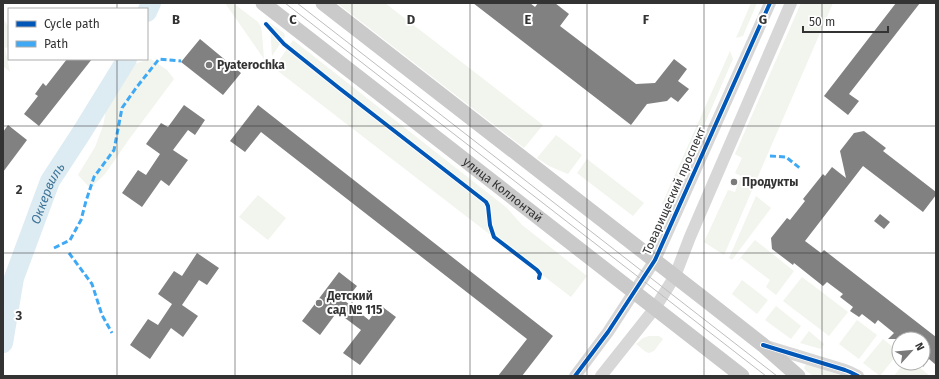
<svg xmlns="http://www.w3.org/2000/svg" width="939" height="379" font-family="'Fira Sans',sans-serif">
<style>
.green{fill:#f1f5ed}
.lines{fill:none;stroke-linecap:round;stroke-linejoin:round}
.river{stroke:#ddebf3;stroke-width:20}
.building{fill:#818181}
.minor{stroke:#d7d7d7;stroke-width:12}
.major{stroke:#cacaca;stroke-width:15}
.tram{stroke:#bebebe;stroke-width:1}
.quiet{stroke:#3fa9f5;stroke-width:3;stroke-dasharray:6 3;stroke-linecap:butt}
.cycleway-casing{stroke:#fff;stroke-width:6}
.cycleway{stroke:#0057b8;stroke-width:4}
.grid{fill:none;stroke:#333;stroke-width:1;stroke-opacity:0.55}
.poi-dot{fill:#7a7a7a;stroke:#fff;stroke-width:1.5}
.labels{text-anchor:middle;stroke-width:4;stroke-linejoin:round;paint-order:stroke}
.poi-label{font-size:12px;font-weight:bold;fill:#333;stroke:#fff;text-anchor:start}
.street-label{font-size:12px;fill:#333;stroke:#fff}
.water-label{font-size:13px;font-style:italic;fill:#3f7597;stroke:#fff}
.grid-label{font-size:13px;text-anchor:middle;font-weight:bold;fill:#333;stroke:#fff;stroke-width:4;stroke-linejoin:round;paint-order:stroke}
</style>
<rect width="100%" height="100%" fill="#fff"/>
<path class="green" d="M225 3H233L258 22 261 27 262 33 264 59Z
M337 3H385L543 125 524 148Z
M751 3H757L743 36 736 38Z
M801 3H833L724 255 704 242 728 190 735 192 741 176 735 173 742 158 735 154Z
M3 18 9 28V47L5 48 10 72 3 66Z
M270 23 284 33 285 36 284 38 272 56Z
M293 40 507 208 522 225 587 276 571 297 274 68Z
M730 51 733 59 668 208 662 204Z
M151 59 167 70 174 79 130 138 105 174 90 188 78 175 95 147 103 126 107 105 130 65Z
M556 135 582 155 568 174 549 166 537 158Z
M587 159 644 203 633 216 577 173Z
M258 195 286 218 268 240 239 217Z
M756 196 771 208 732 260 729 258Z
M755 240 794 271 776 295 766 287 770 280 741 258 736 263Z
M802 277 848 312 829 336 783 301Z
M742 280 768 300 757 314 732 294Z
M776 306 801 326 791 339 765 320Z
M857 320 877 335 859 359 839 344Z
M809 331 824 344 821 349 800 343Z
M649 336H659L663 339 654 351 649 353 646 352 636 344 643 338Z
M883 339 899 352 880 376 863 363Z
M904 363H914L930 376H894Z
M806 364H808L842 376H813L805 370 804 368Z"/>
<g class="lines">
<g class="river">
<path d="M147 12 151 3"/>
<path id="s1" d="M3 343 14 278 50 181 82 132 127 59"/>
</g>
</g>
<path class="building" d="M473 3H530L535 7 538 3H555L569 14 560 26 636 84 655 83 674 59 687 69 678 81 689 89 678 102 671 97 667 101 647 104 631 125Z
M896 3H920L849 94 859 101 848 115 824 96Z
M200 39 241 73 223 95 181 62Z
M67 59H92L39 126 24 114 38 96 35 94 43 83 46 86Z
M184 105 205 120 195 135 188 130 173 150 188 160 169 186 161 180 142 207 122 193 138 170 146 175 160 154 146 144 161 123 168 127Z
M258 105 553 336 522 376H498L527 339 261 132 245 152 230 141Z
M8 125 27 140 3 172V132Z
M864 131 886 148 883 151 936 192V195L923 212 863 166 805 241 821 253 824 250 936 337V365L929 359 923 367V339H888L894 333 878 320 875 324 862 314 859 317 850 311 853 307 840 297 843 294 827 282 823 286 794 263 793 265 772 249 771 238 787 218 790 220 805 201 803 199 823 174 825 176 832 167 846 178 840 151 854 133Z
M880 214 890 222 884 229 874 221Z
M197 253 219 268 207 285 199 280 182 305 198 316 183 337 171 328 150 359 130 345 148 319 158 325 172 304 158 294 174 271 182 276Z
M339 272 357 286 345 301 369 320 380 305 396 317 360 365 343 353 361 330 337 312 320 335 302 321Z"/>
<g class="lines">
<path class="minor" d="M766 346 845 370 850 372 858 376
M575 376 608 332 655 260 770 3
M601 376 655 308 675 276 690 237 791 3"/>
<g class="major">
<path id="s2" d="M263 3 742 376"/>
<path d="M323 3 703 298 763 345 798 376"/>
</g>
<path class="tram" d="M285 3 766 376
M297 3 777 376"/>
<path class="quiet" d="M770 156 786 157 801 169
M54 248 70 240 81 220 86 201 94 177 114 150 122 108 136 88 159 59 181 61
M69 253 92 284 102 315 112 333"/>
<defs>
<path id="cycleway" d="M266 24 284 44 339 88 486 202 488 206 490 225 494 237 537 270 540 274 539 278
M763 345 845 370 850 372 858 376
M575 376 608 332 655 260 770 3"/>
</defs>
<use href="#cycleway" class="cycleway-casing"/>
<use href="#cycleway" class="cycleway"/>
</g>
<path class="grid" d="M117 3V9M235 3V376M352 3V376M470 3V376M587 3V376M704 3V376M822 3V376M117 59V376M3 126H936M3 253H936"/>
<g class="poi-dot">
<circle cx="209" cy="65" r="4"/>
<circle cx="734" cy="182" r="4"/>
<circle cx="319" cy="303" r="4"/>
</g>
<g class="labels">
<g class="poi-label">
<text x="217" y="69">Pyaterochka</text>
<text x="742" y="186">Продукты</text>
<text x="327" y="300">Детский<tspan x="327" dy="14">сад № 115</tspan></text>
</g>
<g class="street-label">
<text dy="4" stroke="none"><textPath href="#s2" startOffset="304">улица Коллонтай</textPath></text>
<text transform="translate(674 191) rotate(-66)" y="4">Товарищеский проспект</text>
</g>
<g class="water-label">
<text dy="5" stroke="none"><textPath href="#s1" startOffset="157">Оккервиль</textPath></text>
</g>
</g>
<g class="grid-label">
<text x="176" y="24">B</text>
<text x="293" y="24">C</text>
<text x="411" y="24">D</text>
<text x="528" y="24">E</text>
<text x="646" y="24">F</text>
<text x="763" y="24">G</text>
<text x="19" y="194">2</text>
<text x="19" y="320">3</text>
</g>
<rect width="939" height="379" fill="none" stroke="#333333" stroke-width="8"/>
<rect x="8" y="8" width="140" height="52" fill="#ffffff" stroke="#adadad"/>
<rect x="16" y="21" width="20" height="6" fill="#0057b8" stroke="#adadad"/>
<text x="44" y="28" font-size="12" fill="#333333">Cycle path</text>
<rect x="16" y="41" width="20" height="6" fill="#3fa9f5" stroke="#adadad"/>
<text x="44" y="48" font-size="12" fill="#333333">Path</text>
<g transform="translate(911 351) rotate(63)"><circle r="19" fill="#ffffff" stroke="#adadad"/>
<path d="M0-3L7 15L0 10L-7 15Z" fill="#7a7a7a"/>
<text y="-6" font-size="11" font-weight="bold" text-anchor="middle" fill="#333333">N</text>
</g>
<path d="M803 26v6h85v-6" fill="none" stroke="#333333" stroke-width="2"/>
<text x="809" y="26" font-size="12" fill="#333333" stroke="#ffffff" stroke-width="3" paint-order="stroke">50 m</text>
</svg>
